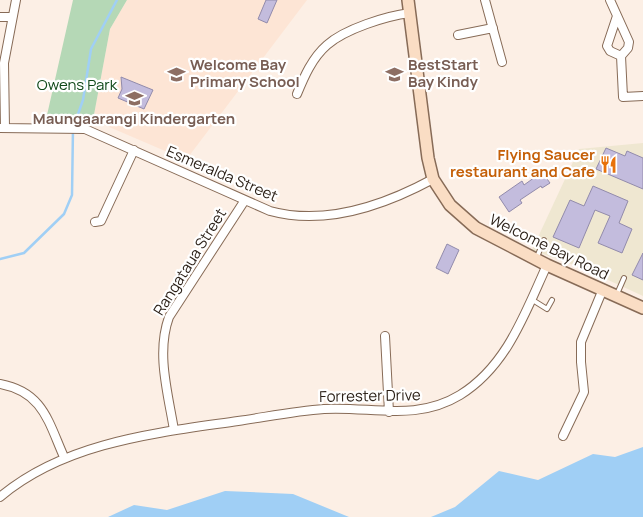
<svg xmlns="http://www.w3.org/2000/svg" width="643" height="517" font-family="Manrope,sans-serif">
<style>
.commercial{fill:#efe7d1}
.built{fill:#fde5d5}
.green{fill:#b5d8b6}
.water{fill:#a0cff5}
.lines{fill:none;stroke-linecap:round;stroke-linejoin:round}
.stream{stroke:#a0cff5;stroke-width:2.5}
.building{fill:#c3bcdd;stroke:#928bab}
.lane-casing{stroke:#876b57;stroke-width:6}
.street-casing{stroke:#876b57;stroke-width:10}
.secondary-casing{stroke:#876b57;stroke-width:14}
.lane{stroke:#fff;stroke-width:4}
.street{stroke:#fff;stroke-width:8}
.secondary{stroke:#faddc4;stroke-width:11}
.labels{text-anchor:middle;stroke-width:4.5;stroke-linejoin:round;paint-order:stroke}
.education-label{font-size:15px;font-weight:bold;fill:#785e54;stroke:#fff;text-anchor:start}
.park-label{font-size:15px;fill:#0f4818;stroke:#fff}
.food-label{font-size:15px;font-weight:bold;fill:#c56008;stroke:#fff;text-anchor:end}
.street-label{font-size:15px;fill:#291e15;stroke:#fff}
</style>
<rect width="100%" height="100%" fill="#fcefe5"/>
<path class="commercial" d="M643 143V296L582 268 532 250 579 149Z"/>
<path class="built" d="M127 0H307L186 160 93 120 110 29Z"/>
<path class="green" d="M73 0H127L110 29 93 120 47 115Z"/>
<path class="water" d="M643 447V517H431L455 507 499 471 538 480 593 454 615 457Z
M225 491 293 494 349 517H108L134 505 167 510Z"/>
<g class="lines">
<path class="stream" d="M0 259 24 253 64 214 72 195 73 128 83 100 91 49 117 0"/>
</g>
<path class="building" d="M266 0H277L267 23 258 19Z
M121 77 153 90 144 109 118 98 122 89Z
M606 148 625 156 627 151 643 158V189L596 169Z
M542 172 550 183 542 188 541 186 520 200 522 203 509 212 499 197 522 181 524 185Z
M593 186 628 201 619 223 632 229 622 253 598 243 610 216 595 210 579 248 553 237 570 200 584 206Z
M447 244 459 250 448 274 436 268Z
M643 253V280L632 275Z"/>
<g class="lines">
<defs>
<path id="lane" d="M537 257 544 240
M617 294 624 278
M531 299 547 309 552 300"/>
<path id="street" d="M485 0 502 62
M610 0 629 42 628 48 621 56 610 51 607 46 617 16
M0 17H12
M458 35 493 28
M621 56 623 97 643 96
M297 94C304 77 312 58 327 45 345 29 386 16 410 13
M0 128 85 129 270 211C325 226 385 205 433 179
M5 128 4 63 16 0
M95 222 101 221 134 150
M385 336 389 412
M0 384C43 392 48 421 64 457
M174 430C168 393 156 353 169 317L245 200
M563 436 584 392 581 362V342L603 289
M0 497C65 442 156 433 238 421 266 417 295 411 324 409 371 406 416 422 460 395 507 366 525 313 547 265"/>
<path id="secondary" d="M408 0 428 158 433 179 450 205 476 228 547 265 643 308"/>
</defs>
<use href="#lane" class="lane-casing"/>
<use href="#street" class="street-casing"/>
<use href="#secondary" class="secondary-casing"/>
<use href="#lane" class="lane"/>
<use href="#street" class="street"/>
<use href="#secondary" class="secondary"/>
</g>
<defs>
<symbol id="school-bare" viewBox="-9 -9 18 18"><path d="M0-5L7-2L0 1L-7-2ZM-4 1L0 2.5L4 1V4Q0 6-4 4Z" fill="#8d6e63" stroke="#fff" stroke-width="2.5" paint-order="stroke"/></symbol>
<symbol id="restaurant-bare" viewBox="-9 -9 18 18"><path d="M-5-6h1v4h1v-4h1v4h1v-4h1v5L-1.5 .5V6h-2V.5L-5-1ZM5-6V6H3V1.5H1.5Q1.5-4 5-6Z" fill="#e8710a" stroke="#fff" stroke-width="2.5" paint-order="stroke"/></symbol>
</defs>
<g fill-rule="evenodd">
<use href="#school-bare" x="164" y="62" width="25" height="25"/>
<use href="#school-bare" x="382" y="62" width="25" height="25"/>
<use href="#school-bare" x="122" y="86" width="25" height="25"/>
<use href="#restaurant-bare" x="596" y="152" width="25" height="25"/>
</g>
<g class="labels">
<g class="education-label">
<text x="190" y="70">Welcome Bay<tspan x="190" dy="17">Primary School</tspan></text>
<text x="408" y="70">BestStart<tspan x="408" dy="17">Bay Kindy</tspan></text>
<text x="134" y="124" text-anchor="middle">Maungaarangi Kindergarten</text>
</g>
<g class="park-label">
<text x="77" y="90">Owens Park</text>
</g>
<g class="food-label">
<text x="595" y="160">Flying Saucer<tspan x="595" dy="17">restaurant and Cafe</tspan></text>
</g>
<g class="street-label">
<text transform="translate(222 174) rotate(23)" y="5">Esmeralda Street</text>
<text transform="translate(549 247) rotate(26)" y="5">Welcome Bay Road</text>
<text transform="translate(190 262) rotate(-58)" y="5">Rangataua Street</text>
<text transform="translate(370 396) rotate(-1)" y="5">Forrester Drive</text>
</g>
</g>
</svg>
